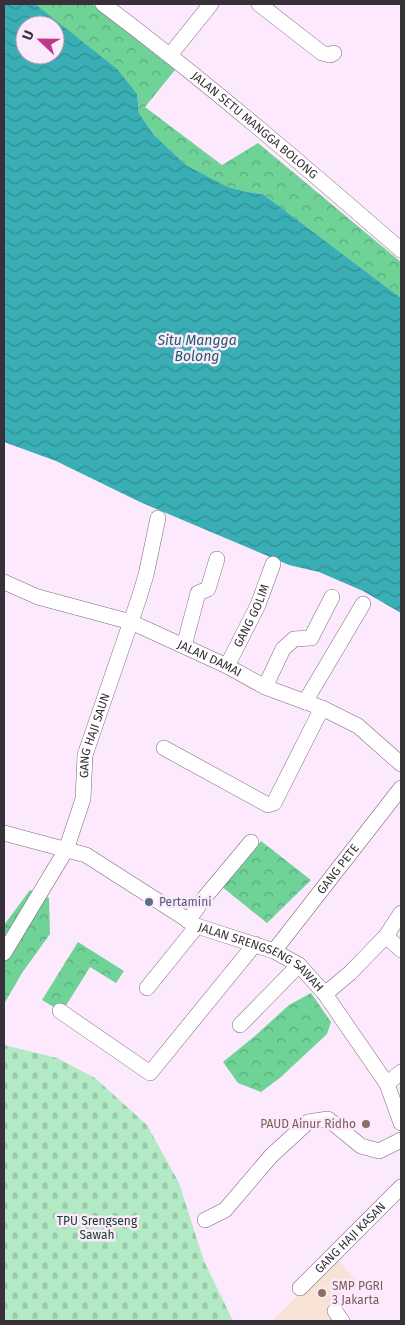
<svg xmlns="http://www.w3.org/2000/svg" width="405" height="1325" font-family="'Fira Sans',sans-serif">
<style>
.education{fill:#f7e2d4}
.forest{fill:url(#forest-crowns)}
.cemetery{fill:url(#cemetery-stones)}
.water{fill:url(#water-waves);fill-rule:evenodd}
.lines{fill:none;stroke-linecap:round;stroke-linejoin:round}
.minor-casing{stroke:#7c6b7c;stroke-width:16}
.minor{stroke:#fff;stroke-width:15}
.service-dot{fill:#5c6f8a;stroke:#fde9fd;stroke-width:2}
.education-dot{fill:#8d6e63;stroke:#fde9fd;stroke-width:2}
.labels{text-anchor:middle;stroke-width:5;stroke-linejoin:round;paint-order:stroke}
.street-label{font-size:12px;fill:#393139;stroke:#fde9fd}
.service-label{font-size:12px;fill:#4e5e75;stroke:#fde9fd;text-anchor:start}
.education-label{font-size:12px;fill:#785e54;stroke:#fde9fd;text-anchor:end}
.park-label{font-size:12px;fill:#184129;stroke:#fde9fd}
.water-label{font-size:14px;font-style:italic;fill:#205f62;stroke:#fde9fd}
</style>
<defs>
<pattern id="forest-crowns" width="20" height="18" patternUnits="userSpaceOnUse" patternTransform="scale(1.25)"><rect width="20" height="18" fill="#6fd296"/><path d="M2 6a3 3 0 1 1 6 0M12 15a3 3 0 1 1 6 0" fill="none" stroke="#5cab7b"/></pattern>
<pattern id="cemetery-stones" width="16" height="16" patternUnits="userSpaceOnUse" patternTransform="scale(1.25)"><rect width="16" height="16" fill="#b2eac5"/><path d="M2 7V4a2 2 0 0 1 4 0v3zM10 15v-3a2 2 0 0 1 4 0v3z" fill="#9ac9aa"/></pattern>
<pattern id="water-waves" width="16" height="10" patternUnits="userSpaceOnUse" patternTransform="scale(1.25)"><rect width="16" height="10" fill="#39aeb4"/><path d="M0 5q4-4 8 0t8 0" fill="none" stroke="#318e93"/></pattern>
</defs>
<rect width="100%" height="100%" fill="#fde9fd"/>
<path class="education" d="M336 1258 356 1280 330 1306 340 1321H272Z"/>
<path class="forest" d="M35 4H92L175 70 145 107 222 165 258 143 401 262V298L263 194 247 192 228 187 210 179 186 165 154 135 139 113 137 94Z
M261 841 311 880 267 923 221 886Z
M30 890 49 898 50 934 22 973 4 1004V925Z
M78 942 124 971 116 983 90 967 62 1012 42 1000Z
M311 993 331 1022 327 1034 281 1077 261 1092 238 1083 223 1062 256 1035 289 1005Z"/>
<path class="cemetery" d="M4 1045 57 1058 95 1078 147 1125 179 1183 204 1261 233 1321H4Z"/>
<path class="water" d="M4 4H35L117 69 137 94 139 113 154 135 186 165 210 178 228 187 247 192 263 194 401 298V613L363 591 319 572 289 565 140 502 56 461 4 442ZM25 25H55V55H25Z"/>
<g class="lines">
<defs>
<g id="minor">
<path id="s1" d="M103 4C207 82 303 165 401 250"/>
<path d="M259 4 322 53 330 55 334 53"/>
<path d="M170 55 211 4"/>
<path id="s2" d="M4 582 38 597 131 622 227 666 265 687 322 708 358 726 401 764"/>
<path d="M184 646 198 593 208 589 217 559"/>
<path id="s3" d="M227 666 258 605 273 564"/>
<path d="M265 687 283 649 294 639 311 638 332 597"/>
<path d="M305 702 363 604"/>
<path d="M164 748 268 805 274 803 322 708"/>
<path id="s4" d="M4 833 86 855 197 926 274 951 299 965 325 994 387 1084 401 1123"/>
<path d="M188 921 205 897 251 842"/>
<path d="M386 936 401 950"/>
<path id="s5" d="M274 951 401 788"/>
<path id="s6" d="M4 953 66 850 83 799 85 755 139 598 146 575 158 518"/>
<path d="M147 988 197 926"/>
<path d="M325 994 350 973 386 936 401 913"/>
<path d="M60 1011 150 1073 255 944"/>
<path d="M240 1025 299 965"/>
<path d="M387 1084 401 1072"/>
<path d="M205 1220 225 1210 271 1156 308 1122 328 1119 361 1146 379 1151 401 1140"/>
<path id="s7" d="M300 1288 401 1187"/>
<path d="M335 1311 342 1321"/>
</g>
</defs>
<use href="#minor" class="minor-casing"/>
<use href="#minor" class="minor"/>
</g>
<circle class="service-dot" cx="149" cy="902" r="5"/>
<g class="education-dot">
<circle cx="366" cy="1124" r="5"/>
<circle cx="322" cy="1293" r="5"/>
</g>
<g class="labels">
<g class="street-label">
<text dy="4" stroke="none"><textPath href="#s1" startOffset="194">JALAN SETU MANGGA BOLONG</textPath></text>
<text dy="4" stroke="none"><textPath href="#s3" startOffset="56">GANG GOLIM</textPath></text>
<text dy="4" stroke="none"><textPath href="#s2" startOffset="220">JALAN DAMAI</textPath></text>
<text dy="4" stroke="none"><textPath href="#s6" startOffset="239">GANG HAJI SAUN</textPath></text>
<text dy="4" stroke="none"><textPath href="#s5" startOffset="104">GANG PETE</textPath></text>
<text dy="4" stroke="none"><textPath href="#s4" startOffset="289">JALAN SRENGSENG SAWAH</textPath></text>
<text dy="4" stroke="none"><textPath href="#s7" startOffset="71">GANG HAJI KASAN</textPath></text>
</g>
<g class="service-label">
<text x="159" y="906">Pertamini</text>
</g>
<g class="education-label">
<text x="356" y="1128">PAUD Ainur Ridho</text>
<text x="332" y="1290" text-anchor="start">SMP PGRI<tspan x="332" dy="14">3 Jakarta</tspan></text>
</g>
<g class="park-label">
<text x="97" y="1225">TPU Srengseng<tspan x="97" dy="14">Sawah</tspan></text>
</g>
<g class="water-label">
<text x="197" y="345">Situ Mangga<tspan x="197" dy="16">Bolong</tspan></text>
</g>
</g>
<rect width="405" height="1325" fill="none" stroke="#393139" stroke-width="10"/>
<g transform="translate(40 40) rotate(292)"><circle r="24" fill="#fde9fd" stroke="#af9faf"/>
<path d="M0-4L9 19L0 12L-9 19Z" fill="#bb3b88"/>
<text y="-8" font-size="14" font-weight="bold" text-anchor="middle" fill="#393139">U</text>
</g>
</svg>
